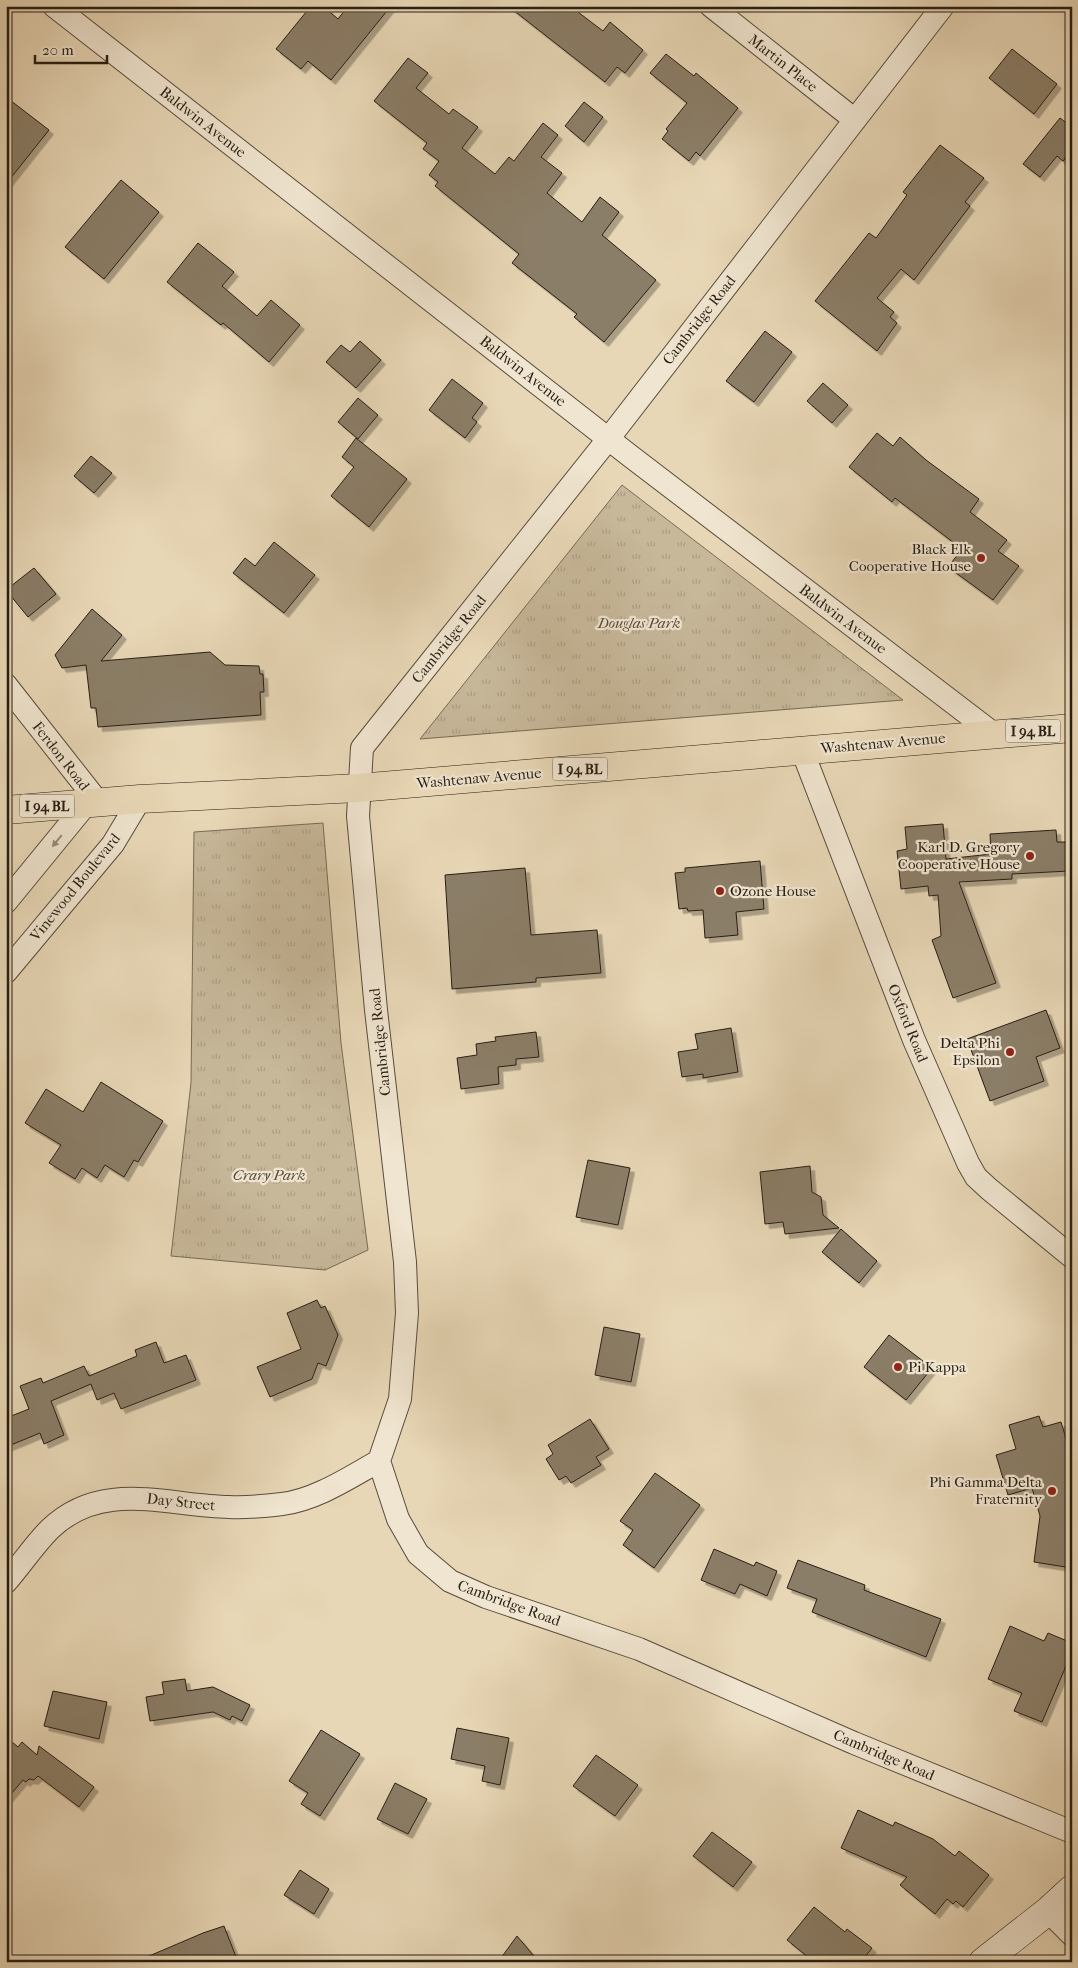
<svg xmlns="http://www.w3.org/2000/svg" width="1078" height="1968" font-family="'IM FELL French Canon',serif">
<style>
.grass{fill:url(#grass-tufts);stroke:#776b56}
.building{fill:#8b7e68;stroke:#271e13;filter:url(#shadow)}
.lines{fill:none;stroke-linecap:round;stroke-linejoin:round}
.street-casing{stroke:#574c3c;stroke-width:24}
.secondary-casing{stroke:#271e13;stroke-width:29}
.primary-casing{stroke:#271e13;stroke-width:29}
.street{stroke:#f0e5d0;stroke-width:22}
.secondary{stroke:#f0e5d0;stroke-width:28}
.primary{stroke:#e8d7b6;stroke-width:28}
.oneway{fill:#968b7b}
.poi-dot{fill:#8f2418;stroke:#f0e5d0;stroke-width:2}
.labels{text-anchor:middle;stroke-width:4.5;stroke-linejoin:round;paint-order:stroke}
.shield{fill:#f0e5d0;stroke:#635a4c;stroke-width:1}
.shield-label{font-size:14px;font-weight:bold;fill:#271e13}
.street-label{font-size:15px;fill:#271e13;stroke:#f0e5d0}
.poi-label{font-size:15px;fill:#271e13;stroke:#f0e5d0;text-anchor:end}
.park-label{font-size:15px;font-style:italic;fill:#574c3c;stroke:#f0e5d0}
</style>
<defs>
<pattern id="grass-tufts" width="24" height="20" patternUnits="userSpaceOnUse" patternTransform="scale(1.25)"><rect width="24" height="20" fill="#c7b89a"/><path d="M3 7l-1-3M5 7V3M7 7l1-3M15 17l-1-3M17 17v-4M19 17l1-3" fill="none" stroke="#ab9e84"/></pattern>
<filter id="shadow"><feDropShadow dx="4.5" dy="4.5" stdDeviation="0" flood-color="#0004"/></filter>
</defs>
<rect width="100%" height="100%" fill="#e8d7b6"/>
<filter id="stains"><feTurbulence type="fractalNoise" baseFrequency=".004" numOctaves="4"/><feColorMatrix values="0 0 0 0 .2 0 0 0 0 .09 0 0 0 0 .02 0 0 0 .5 -.17"/></filter>
<radialGradient id="worn" r=".72"><stop offset=".6" stop-color="#630" stop-opacity="0"/><stop offset="1" stop-color="#630" stop-opacity=".3"/></radialGradient>
<path class="grass" d="M622 485 903 700 420 739Z
M323 823 341 1043 368 1250 325 1270 171 1256 191 1083 194 832Z"/>
<path class="building" d="M311 6H323L338 19 348 6H391L331 80 308 61 301 69 276 49Z
M508 6H570L603 31 610 22 643 50 625 73 617 67 605 82Z
M1012 49 1057 84 1034 114 989 78Z
M666 54 694 76 696 73 738 108 700 156 696 152 689 161 662 139 668 131 666 129 687 103 650 73Z
M408 58 428 73 416 88 449 114 453 109 478 127 462 148 495 174 509 157 514 161 543 123 558 135 541 157 562 173 547 193 582 222 600 197 619 212 602 235 656 280 604 342 574 317 577 314 512 263 519 254 435 186 438 182 429 175 439 161 423 149 427 143 374 101Z
M6 97 49 130 6 184Z
M584 102 603 117 584 142 565 126Z
M1060 118 1072 127V150L1063 161 1057 156 1040 177 1023 164Z
M940 145 984 178 965 202 970 206 914 280 901 269 877 298 894 312 890 317 897 323 877 351 815 301 869 233 876 238 907 195 903 192Z
M121 180 159 212 104 279 65 247Z
M198 243 234 272 222 286 257 316 271 300 300 325 269 362 223 323 221 325 167 282Z
M765 331 792 352 754 402 726 381Z
M360 341 381 360 356 388 326 362 341 345 350 352Z
M452 379 483 403 472 418 477 422 465 438 429 410Z
M823 383 848 405 832 423 807 401Z
M358 398 378 415 358 439 338 422Z
M877 433 893 446 900 437 926 460 979 499 970 512 1007 540 998 551 1019 566 993 600 948 567 962 549 895 498 892 502 849 467Z
M356 438 407 479 369 527 331 496 354 467 342 457Z
M91 456 112 473 94 493 74 476Z
M274 542 315 575 284 613 233 573 245 558 255 566Z
M34 568 56 594 28 617 6 590Z
M92 609 122 635 101 661 210 652 225 665 259 666 260 674H263L264 692H260L261 715 98 727 96 708H91L86 665 62 668 55 655Z
M943 824 946 859 991 854 990 834 1056 830 1057 842H1067L1069 871 1012 874V879L959 882 996 983 953 998 932 940 941 936 938 895 929 896 928 886 901 889 897 851 907 849 905 827Z
M760 861 764 909 736 912 738 935 705 938 703 910 688 911 687 908 679 909 675 873 685 872V868Z
M525 868 531 935 597 930 601 973 536 978V982L452 989 445 875Z
M1046 1010 1060 1048 1036 1057 1044 1081 990 1101 967 1039Z
M731 1028 738 1072 703 1078V1074L682 1077 678 1052 698 1049 695 1034Z
M536 1032 539 1057 516 1059V1065L498 1067 499 1084 461 1089 457 1058 477 1055 476 1044 496 1041 495 1037Z
M101 1082 163 1121 138 1162 134 1160 124 1177 105 1165 97 1178 82 1168 75 1179 49 1163 61 1145 25 1123 46 1089 83 1112Z
M588 1160 630 1168 618 1225 576 1217Z
M810 1166 812 1192 821 1197 823 1215 839 1228 785 1234 783 1222 765 1224 760 1172Z
M841 1229 877 1261 859 1283 822 1252Z
M317 1300 321 1308 325 1306 338 1335 326 1366 318 1363 312 1379 270 1397 257 1367 301 1349 287 1313Z
M604 1327 640 1334 631 1382 595 1375Z
M889 1335 932 1368 906 1400 864 1367Z
M156 1342 164 1363 186 1355 196 1380 121 1409 114 1393 97 1400 91 1384 51 1401 64 1435 44 1444 40 1433 6 1447V1418L29 1409 20 1386 41 1378 43 1383 84 1366 89 1376 137 1356 135 1350Z
M1039 1416 1043 1427 1061 1422 1072 1458V1568L1034 1562 1040 1516 1032 1488 1008 1495 996 1455 1016 1449 1009 1425Z
M590 1419 609 1449 596 1457 601 1465 571 1483 566 1476 559 1480 546 1459 553 1454 548 1445Z
M655 1473 700 1505 654 1568 623 1545 633 1530 620 1521Z
M714 1549 754 1566 756 1562 777 1571 767 1596 740 1584 735 1594 701 1580Z
M798 1560 865 1585 864 1590 941 1619 926 1657 812 1612 817 1599 787 1588Z
M1010 1626 1044 1641 1048 1633 1072 1643V1652L1042 1722 1014 1711 1022 1693 988 1679Z
M185 1679 187 1691 213 1687 250 1705 242 1721 232 1716 230 1720 213 1712 150 1721 146 1697 164 1694 162 1682Z
M53 1691 107 1702 99 1739 44 1726Z
M457 1728 509 1738 500 1785 482 1781 485 1766 451 1759Z
M321 1730 360 1754 320 1816 301 1804 308 1793 289 1781Z
M6 1737 18 1747 22 1742 37 1755 39 1746 94 1787 79 1807 38 1776 34 1780 29 1779 26 1782 23 1780 6 1800Z
M596 1755 638 1785 615 1816 573 1786Z
M395 1783 427 1799 408 1834 377 1819Z
M858 1810 893 1826 895 1822 933 1839 955 1856 959 1851 989 1875 963 1907 956 1901 953 1904 947 1899 935 1914 900 1885 907 1877 841 1848Z
M712 1832 752 1862 733 1887 693 1856Z
M300 1870 329 1889 314 1914 284 1895Z
M814 1907 845 1932 847 1929 872 1948 861 1962H814L787 1940Z
M224 1926 238 1962H135L203 1933Z
M517 1936 539 1962H498Z"/>
<g class="lines">
<defs>
<path id="street" d="M54 6 629 455 994 734
M711 6 855 120
M943 6 609 438 362 748 358 816 376 1010 405 1262 407 1313 400 1399 379 1461 398 1519 418 1554 450 1581 486 1597 639 1649 854 1743 1072 1832
M6 685 98 802
M802 750 914 1040 968 1163 976 1177 989 1189 1072 1257
M6 902 87 803
M6 972 113 844 140 799
M6 1582C21 1565 34 1545 50 1529 102 1479 167 1506 229 1507 246 1508 265 1506 282 1504 316 1500 350 1477 379 1461
M1048 1911 1072 1935"/>
<path id="secondary" d="M983 1962 1048 1911 1072 1889"/>
<path id="primary" d="M6 810 140 799 358 788 1072 728"/>
</defs>
<use href="#street" class="street-casing"/>
<use href="#secondary" class="secondary-casing"/>
<use href="#primary" class="primary-casing"/>
<use href="#street" class="street"/>
<use href="#secondary" class="secondary"/>
<use href="#primary" class="primary"/>
</g>
<defs><path id="oneway-solid" d="M-6-.8H1V-3.2L6.5 0L1 3.2V.8H-6Z" transform="scale(1.25)"/></defs>
<use class="oneway" href="#oneway-solid" transform="translate(57 841) rotate(129)"/>
<g class="poi-dot">
<circle cx="981" cy="558" r="5"/>
<circle cx="1030" cy="856" r="5"/>
<circle cx="720" cy="891" r="5"/>
<circle cx="1010" cy="1052" r="5"/>
<circle cx="898" cy="1367" r="5"/>
<circle cx="1052" cy="1491" r="5"/>
</g>
<g class="labels">
<g class="shield">
<rect x="1005.5" y="719.5" width="55" height="23" rx="4"/>
<rect x="552.5" y="757.5" width="55" height="23" rx="4"/>
<rect x="19.5" y="794.5" width="55" height="23" rx="4"/>
</g>
<g class="shield-label">
<text x="1033" y="736">I 94 BL</text>
<text x="580" y="774">I 94 BL</text>
<text x="47" y="811">I 94 BL</text>
</g>
<g class="street-label">
<text transform="translate(783 63) rotate(38)" y="5">Martin Place</text>
<text transform="translate(203 122) rotate(38)" y="5">Baldwin Avenue</text>
<text transform="translate(699 320) rotate(-52)" y="5">Cambridge Road</text>
<text transform="translate(523 371) rotate(38)" y="5">Baldwin Avenue</text>
<text transform="translate(843 619) rotate(37)" y="5">Baldwin Avenue</text>
<text transform="translate(449 639) rotate(-51)" y="5">Cambridge Road</text>
<text transform="translate(883 743) rotate(-5)" y="5">Washtenaw Avenue</text>
<text transform="translate(61 756) rotate(52)" y="5">Ferdon Road</text>
<text transform="translate(479 778) rotate(-5)" y="5">Washtenaw Avenue</text>
<text transform="translate(75 887) rotate(-51)" y="5">Vinewood Boulevard</text>
<text transform="translate(908 1023) rotate(68)" y="5">Oxford Road</text>
<text transform="translate(380 1042) rotate(-96)" y="5">Cambridge Road</text>
<text transform="translate(181 1502) rotate(6)" y="5">Day Street</text>
<text transform="translate(509 1603) rotate(20)" y="5">Cambridge Road</text>
<text transform="translate(884 1755) rotate(23)" y="5">Cambridge Road</text>
</g>
<g class="poi-label">
<text x="971" y="554">Black Elk<tspan x="971" dy="17">Cooperative House</tspan></text>
<text x="1020" y="852">Karl D. Gregory<tspan x="1020" dy="17">Cooperative House</tspan></text>
<text x="730" y="896" text-anchor="start">Ozone House</text>
<text x="1000" y="1048">Delta Phi<tspan x="1000" dy="17">Epsilon</tspan></text>
<text x="908" y="1372" text-anchor="start">Pi Kappa</text>
<text x="1042" y="1487">Phi Gamma Delta<tspan x="1042" dy="17">Fraternity</tspan></text>
</g>
<g class="park-label">
<text x="639" y="628">Douglas Park</text>
<text x="269" y="1180">Crary Park</text>
</g>
</g>
<rect width="1078" height="1968" fill="none" stroke="#e8d7b6" stroke-width="25"/>
<rect x="8" y="8" width="1063" height="1953" fill="none" stroke="#271e13" stroke-width="2.5"/>
<rect x="12" y="12" width="1053" height="1943" fill="none" stroke="#271e13"/>
<path d="M35 55v8h72v-8" fill="none" stroke="#271e13" stroke-width="2.5"/>
<text x="42" y="55" font-size="15" fill="#271e13" stroke="#f0e5d0" stroke-width="4" paint-order="stroke">20 m</text>
<rect width="100%" height="100%" filter="url(#stains)"/>
<rect width="100%" height="100%" fill="url(#worn)"/>
</svg>
